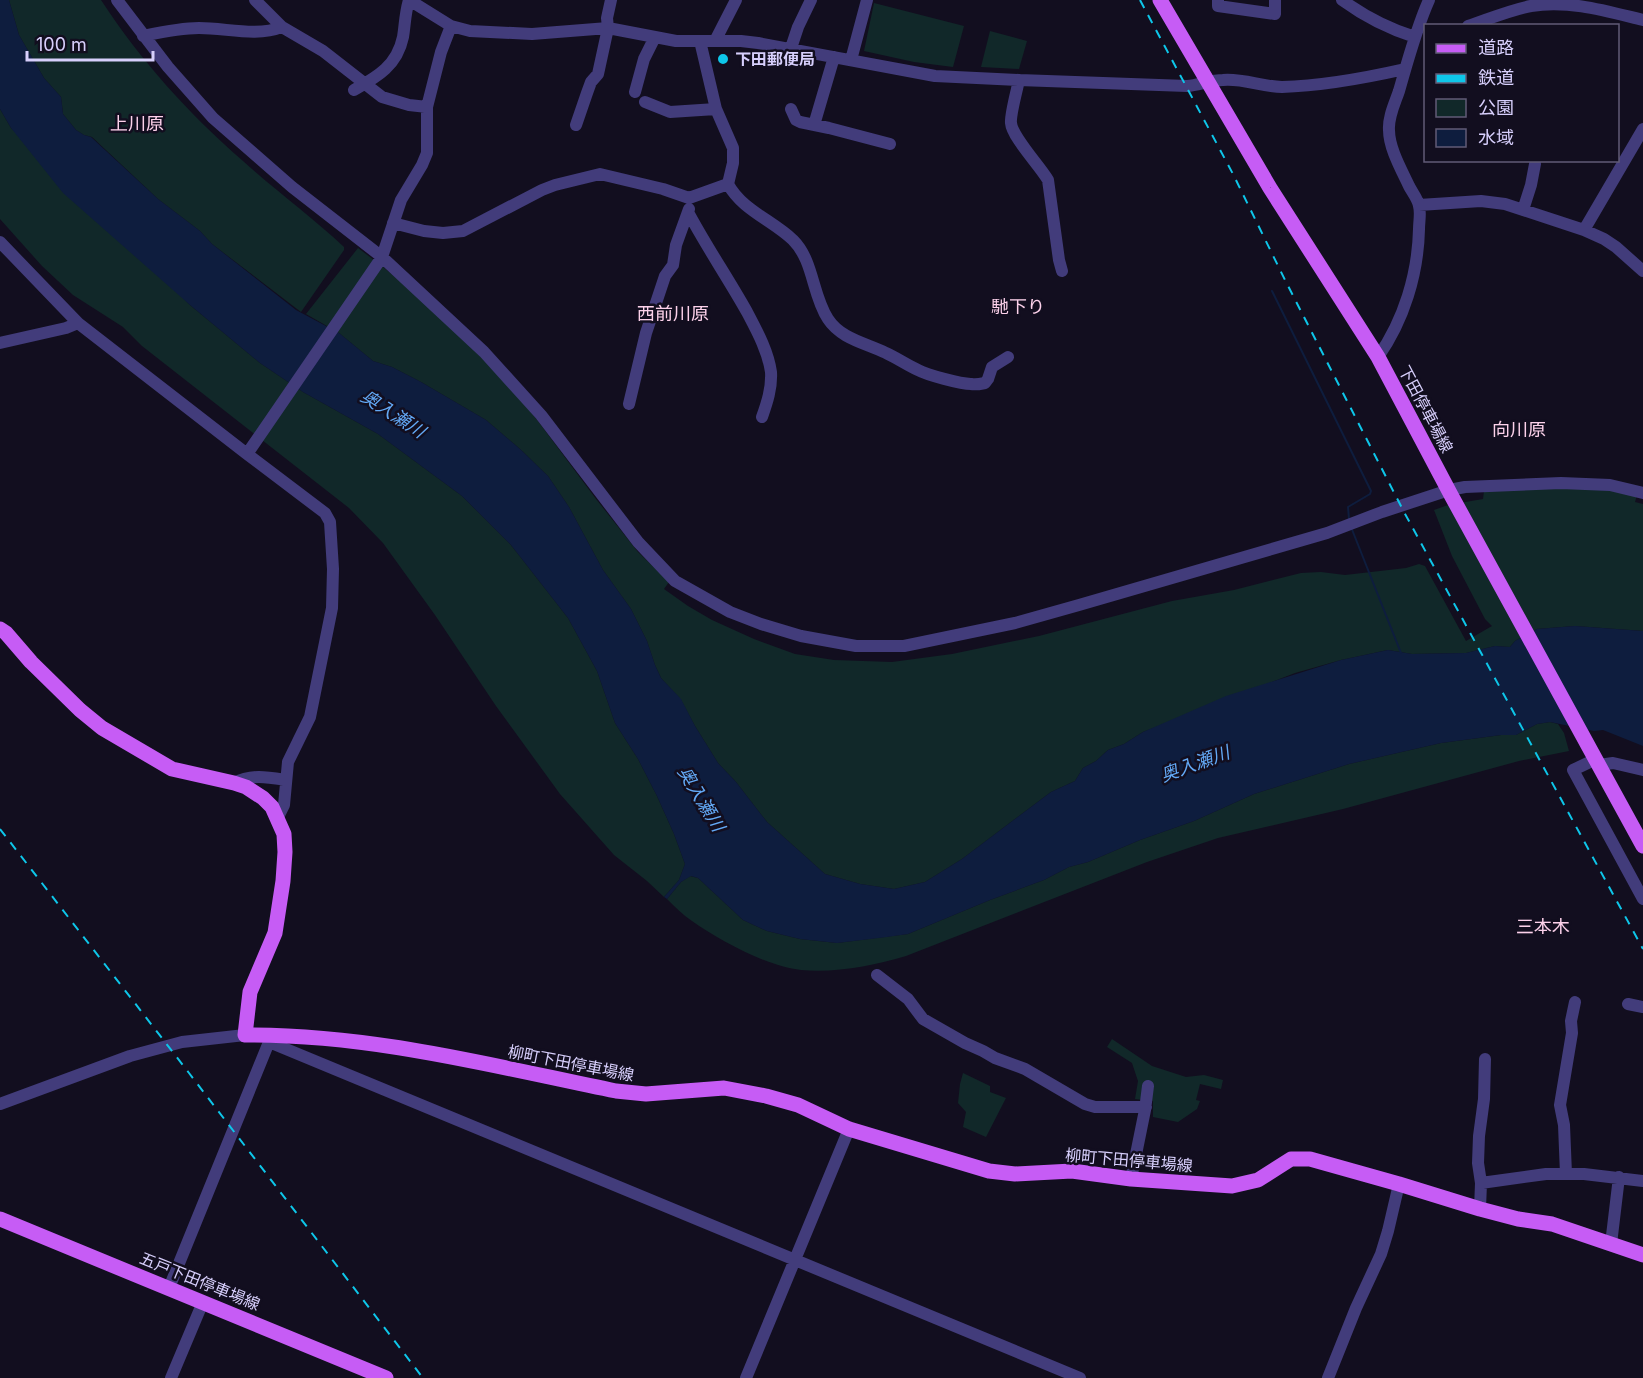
<svg xmlns="http://www.w3.org/2000/svg" width="1643" height="1378" font-family="Inter,'Noto Sans JP',sans-serif">
<style>
.green{fill:#112829}
.water{fill:#0e1d3e}
.lines{fill:none;stroke-linecap:round;stroke-linejoin:round}
.stream{stroke:#0e1d3e;stroke-width:2}
.minor{stroke:#423c7b;stroke-width:12}
.major{stroke:#c65cf5;stroke-width:15}
.rail{stroke:#0ec6e9;stroke-width:2;stroke-dasharray:9 8;stroke-linecap:butt}
.poi-dot{fill:#0ec6e9;stroke:#120e1f;stroke-width:2}
.labels{text-anchor:middle;stroke-width:5;stroke-linejoin:round;paint-order:stroke}
.poi-label{font-size:16px;font-weight:bold;fill:#d7cffc;stroke:#120e1f;text-anchor:start}
.street-label{font-size:16px;fill:#d7cffc;stroke:#120e1f}
.neighbourhood-label{font-size:18px;fill:#fcd1ea;stroke:#120e1f}
.water-label{font-size:18px;font-style:italic;fill:#63a9f6;stroke:#120e1f}
</style>
<rect width="100%" height="100%" fill="#120e1f"/>
<path class="green" d="M9 0H101C141 61 188 113 243 161 276 191 312 217 344 247V250L301 312 212 244 200 231 158 199 92 137 84 135 76 130 63 114 61 97 44 78 19 35Z
M874 3 964 26 953 67 914 62 864 51Z
M990 31 1027 41 1019 69 981 67Z
M0 109 11 128 190 305 260 363 303 392 378 434 462 496 511 545 568 618 597 671 615 723 638 759 657 796 674 834 685 864 679 880 664 897 647 881 614 855 560 794 496 706 435 615 383 543 349 508 142 346 123 327 73 295 42 266 0 219Z
M358 248 382 266 430 307 479 353 526 405 596 499 638 552 669 582 664 589 688 606 712 620 754 639 795 654 834 660 892 662 952 654 1039 636 1172 601 1234 590 1301 573 1321 572 1345 575 1406 568 1419 564 1425 566 1466 641 1492 626 1485 619 1452 556 1434 510 1448 505 1483 499 1484 491 1533 488H1599L1637 495 1635 502 1643 504V631L1575 626 1537 629 1515 641 1510 647 1495 646 1466 653 1412 654 1388 650 1341 660 1295 673 1143 732 1124 744 1108 750 1096 761 1083 768 1075 781 1051 792 962 859 925 882 894 889 860 884 825 874 767 822 736 782 718 763 695 726 681 700 661 678 655 665 647 641 631 609 603 570 569 507 548 476 520 449 486 420 421 382 392 367 373 361 339 333 306 314Z
M1550 722 1558 724 1564 733 1569 751 1519 761 1343 809 1218 838 1147 862 906 956C873 966 836 973 801 970 768 967 719 940 692 921 683 915 675 907 667 899L681 882 690 876 698 878 743 920 767 931 800 939 837 943 908 934 990 900 1044 880 1069 867 1088 862 1140 840 1194 821 1254 794 1349 764 1441 743 1501 735H1516L1537 724Z
M1112 1039 1152 1066 1186 1077 1204 1075 1223 1080 1221 1089 1200 1084 1196 1100 1200 1101 1197 1109 1178 1122 1153 1117V1101L1135 1099 1138 1081 1132 1063 1107 1047Z
M963 1073 990 1086V1092L1006 1098 986 1137 963 1127 966 1112 958 1103 960 1084Z"/>
<path class="water" d="M0 0H9L19 35 44 78 61 97 63 114 76 130 84 135 91 137 158 199 200 231 212 244 296 310 339 333 373 361 392 367 421 382 486 420 520 449 548 476 569 507 603 570 631 609 647 641 655 665 661 678 681 699 695 726 718 763 736 782 767 822 825 874 860 884 894 889 925 882 962 859 1051 792 1075 781 1083 768 1096 761 1108 750 1124 744 1143 732 1226 696 1341 660 1388 650 1412 654 1466 653 1495 646 1510 647 1515 641 1537 629 1575 626 1643 631V746L1603 730 1594 731 1550 722 1537 724 1516 735H1501L1441 743 1349 764 1254 794 1194 821 1140 840 1088 862 1069 867 1044 880 990 900 908 934 887 937 837 943 800 939 767 931 743 920 698 878 691 876 681 882 667 899 664 897 679 880 685 864 674 834 657 796 638 759 615 723 597 671 568 618 511 545 462 496 378 434 303 392 260 363 190 305 63 193 11 128 0 109Z"/>
<g class="lines">
<path class="stream" d="M1272 291 1371 491 1370 494 1348 507 1349 519
M1351 527 1401 653"/>
<path class="minor" d="M117 0 168 67 213 118 292 187 382 257 484 352 541 415 638 542 675 581 730 612 761 624 801 636 856 646H904L1015 623 1079 605 1327 533 1382 512 1449 490 1465 487 1561 483 1610 485 1643 493
M255 0 282 27 323 51 382 97 409 105 427 107
M409 0 451 26 470 31 532 34 608 28 676 41H741L758 43 935 76 1019 80 1187 86C1199 85 1211 80 1223 80 1242 78 1263 87 1282 87 1323 86 1365 78 1405 69
M1218 0V6L1275 14V0
M1342 0C1364 16 1389 29 1415 37
M1468 26C1489 19 1510 10 1531 6 1570 0 1606 11 1643 20
M143 36C162 32 180 28 199 28 227 28 256 37 282 27
M700 41 716 109 733 148V163L728 184C742 210 772 220 793 240 814 261 812 295 828 319 841 339 866 343 886 353 897 358 907 365 918 370 927 375 961 384 971 384 976 385 980 384 985 383L988 379 992 367 1008 357
M715 41 736 0
M791 48 798 27 811 0
M851 60 867 0
M1019 80C1017 90 1010 115 1011 123 1012 137 1040 166 1048 180L1059 260 1062 271
M354 90C377 77 397 66 403 37 405 25 405 13 409 0
M635 92 644 59 655 37
M645 102 670 112 716 109
M791 109 796 120 800 122 829 128 890 144
M576 125 587 93 591 82 598 74 608 28 607 18 611 0
M814 125 834 57
M1419 205 1481 201 1505 204 1584 230 1604 239 1616 247 1643 271
M1523 210 1531 185 1535 164
M688 212C706 246 728 278 747 312 757 331 768 351 771 372 772 388 767 403 762 417
M393 223 424 231 443 233 463 231 542 190 555 185 600 174 663 189 689 198 728 184
M1584 230 1643 129
M0 242 78 323 247 454 325 513 330 522 333 569 332 608 310 717 288 762 284 805 277 819
M0 343 66 328 78 323
M1378 357C1404 320 1418 274 1419 229 1419 221 1421 213 1419 206 1418 199 1412 192 1409 186 1401 169 1389 148 1389 130 1388 117 1395 103 1399 91 1408 60 1416 29 1429 0
M629 404 646 333 665 276 673 265 676 245 689 209
M247 454 382 257 401 200 422 165 427 153V107L441 52 451 26
M1596 759 1573 770 1643 899
M1599 765 1613 763 1643 770
M234 783C251 774 267 777 286 780
M877 975 908 999 923 1019 965 1043 983 1051 995 1058 1025 1069 1085 1104 1095 1107H1146
M1628 1004 1643 1007
M267 1035 269 1042 1080 1378
M0 1104 130 1056 182 1042 245 1035
M1566 1174 1564 1125 1560 1105 1572 1033 1571 1021 1575 1002
M1131 1179 1145 1110 1148 1086
M1481 1183 1546 1174H1584L1643 1181
M1480 1209 1481 1183 1478 1163 1479 1136 1484 1099 1485 1059
M1611 1244 1619 1177
M169 1288 269 1042
M171 1378 203 1302
M746 1378 849 1129
M1328 1378 1356 1308 1381 1254 1388 1231 1399 1184"/>
<path class="major" d="M1160 0 1270 188 1378 357 1451 495 1643 846
M0 629 6 633 31 662 80 710 102 728 172 769 234 783 246 787 263 798 272 807 284 834 285 852 283 881 275 933 250 992 245 1035C371 1034 493 1066 616 1091L646 1094 724 1088 766 1096 798 1105 849 1129 989 1171 1015 1174 1072 1171 1131 1179 1232 1186 1258 1180 1291 1159H1310L1399 1184 1480 1209 1518 1219 1552 1224 1643 1255
M0 1219 386 1378"/>
<path class="rail" d="M1140 0 1233 174 1285 280 1404 512 1643 949
M0 829 189 1073 423 1378"/>
</g>
<circle class="poi-dot" cx="723" cy="59" r="6"/>
<g class="labels">
<g class="poi-label">
<text x="735" y="65">下田郵便局</text>
</g>
<g class="street-label">
<text transform="translate(1426 409) rotate(62)" y="6">下田停車場線</text>
<text transform="translate(571 1063) rotate(11)" y="6">柳町下田停車場線</text>
<text transform="translate(1129 1160) rotate(5)" y="6">柳町下田停車場線</text>
<text transform="translate(200 1281) rotate(22)" y="6">五戸下田停車場線</text>
</g>
<g class="neighbourhood-label">
<text x="137" y="130">上川原</text>
<text x="1018" y="313">馳下り</text>
<text x="673" y="320">西前川原</text>
<text x="1519" y="436">向川原</text>
<text x="1543" y="933">三本木</text>
</g>
<g class="water-label">
<text transform="translate(393 414) rotate(33)" y="6">奥入瀬川</text>
<text transform="translate(1195 764) rotate(-20)" y="6">奥入瀬川</text>
<text transform="translate(701 799) rotate(59)" y="6">奥入瀬川</text>
</g>
</g>
<rect x="1424" y="24" width="195" height="138" fill="#120e1f" stroke="#615b77" stroke-width="1.5"/>
<rect x="1436" y="44" width="30" height="9" fill="#c65cf5" stroke="#615b77" stroke-width="1.5"/>
<text x="1478" y="54" font-size="18" fill="#d7cffc">道路</text>
<rect x="1436" y="74" width="30" height="9" fill="#0ec6e9" stroke="#615b77" stroke-width="1.5"/>
<text x="1478" y="84" font-size="18" fill="#d7cffc">鉄道</text>
<rect x="1436" y="99" width="30" height="18" fill="#112829" stroke="#615b77" stroke-width="1.5"/>
<text x="1478" y="114" font-size="18" fill="#d7cffc">公園</text>
<rect x="1436" y="129" width="30" height="18" fill="#0e1d3e" stroke="#615b77" stroke-width="1.5"/>
<text x="1478" y="144" font-size="18" fill="#d7cffc">水域</text>
<path d="M27 51v9h126v-9" fill="none" stroke="#d7cffc" stroke-width="3"/>
<text x="36" y="51" font-size="18" fill="#d7cffc" stroke="#120e1f" stroke-width="4.5" paint-order="stroke">100 m</text>
</svg>
